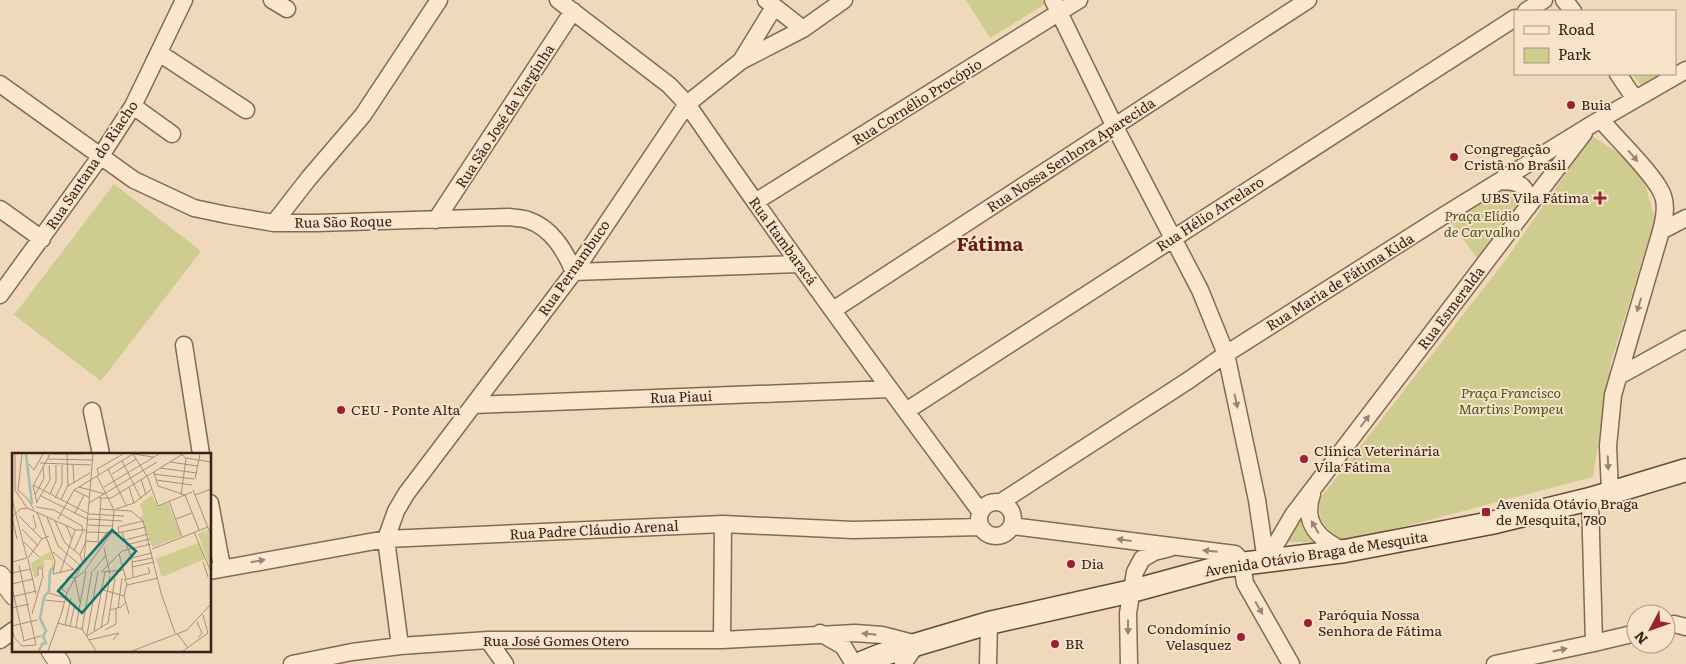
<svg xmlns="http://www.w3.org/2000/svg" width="1686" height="664" font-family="Literata,serif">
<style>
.green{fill:#cecc8e}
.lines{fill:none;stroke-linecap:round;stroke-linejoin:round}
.minor-casing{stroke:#886754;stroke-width:19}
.tertiary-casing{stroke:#886754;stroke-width:22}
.secondary-casing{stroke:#694837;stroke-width:25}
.minor{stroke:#fbe6ce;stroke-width:16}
.tertiary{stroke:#fbe6ce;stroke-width:20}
.secondary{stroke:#fbe6ce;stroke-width:22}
.oneway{fill:#988474}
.poi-dot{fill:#9b2034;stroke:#f7e3ca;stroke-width:2}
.labels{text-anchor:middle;stroke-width:4;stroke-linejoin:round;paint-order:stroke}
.street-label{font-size:14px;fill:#36231a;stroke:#f7e3ca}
.poi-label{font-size:14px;fill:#36231a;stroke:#f7e3ca;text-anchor:start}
.park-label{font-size:14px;font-style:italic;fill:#4f541f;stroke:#f7e3ca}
.district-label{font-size:19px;font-weight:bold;fill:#651a16;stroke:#f7e3ca}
.inset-river{fill:none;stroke:#9fc0b1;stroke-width:2.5}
.inset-road{fill:none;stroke:#a6907a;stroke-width:1}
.view{fill:#0f766e;fill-opacity:0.15;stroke:#0f766e;stroke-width:2.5}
.inset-edge{fill:none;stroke:#36231a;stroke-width:2.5}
</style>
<rect width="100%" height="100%" fill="#f0d8ba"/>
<path class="green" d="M966 0H1042L1045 4 990 38Z
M1632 74H1654L1657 75 1642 86Z
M1592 136 1620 154 1644 182 1655 218 1611 362 1593 477 1341 543 1321 521 1318 501 1504 262Z
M1511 182 1524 206 1482 265 1446 216Z
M114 184 201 251 101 381 14 315Z
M1303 509 1313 536 1312 542H1284Z"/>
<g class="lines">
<defs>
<path id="minor" d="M272 0 287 9
M558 0 669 85 687 104C782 242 880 377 980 511
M766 0 803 29
M1053 0 1115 127 1200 290 1226 354 1257 500 1266 561
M1564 0 1573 11
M1526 11 1544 0
M159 53 246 110
M741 61 803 29 844 0
M1618 74 1635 99
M0 84 134 180 194 208 227 215 274 223H317L508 217C515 218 522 218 528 220 552 228 565 251 574 272
M133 106 172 134
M1601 120C1615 137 1657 177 1663 196 1667 207 1664 220 1661 231L1613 395 1608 446 1610 492
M1500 181C1521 181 1528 186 1528 207
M755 202 1079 0
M0 209 42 239
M436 220 573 11
M274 223 309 178 363 115 439 0
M1661 231 1686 218
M574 272 799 264
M0 295 100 157 133 106 184 0
M833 310 1308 0
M184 345 201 454
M1619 376 1686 339
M474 405 889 389
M92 411 101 454
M906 411 1515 18
M1312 494C1302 523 1319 540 1345 551
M979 519a17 17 0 1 1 34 0a17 17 0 1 1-34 0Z
M1001 502 1189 380 1226 354 1443 216 1589 126 1686 70
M210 503 222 567
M1012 526 1235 554 1239 558 1242 564 1245 583 1291 664
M1266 561 1293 515 1584 133
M210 571 386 539 723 524 853 530 981 527
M1666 626 1674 624 1686 627
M820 633 843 646 854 664
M0 640 14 630
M488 640 505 664
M722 640 723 524
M1594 643 1636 633
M400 646 386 539 396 511 406 494 574 272 687 104 741 61 774 7
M292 664 352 652 400 646 488 640H722L855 633 882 635 917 644 903 664
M988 664 989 623
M1129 664 1128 613 1135 572 1142 559 1154 552 1170 548
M1495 664 1594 643 1590 499"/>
<path id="tertiary" d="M0 576 14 595
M51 650 60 664"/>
<path id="secondary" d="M859 664 881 655 989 623 1132 591 1224 566 1345 551 1491 523 1590 499 1686 470"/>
</defs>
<use href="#minor" class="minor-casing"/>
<use href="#tertiary" class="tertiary-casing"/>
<use href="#secondary" class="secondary-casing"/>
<use href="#minor" class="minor"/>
<use href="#tertiary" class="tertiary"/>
<use href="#secondary" class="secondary"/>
</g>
<defs><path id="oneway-solid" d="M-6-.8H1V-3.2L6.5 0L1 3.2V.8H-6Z" transform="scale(1.25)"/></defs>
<g class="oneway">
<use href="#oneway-solid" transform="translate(1633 156) rotate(49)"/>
<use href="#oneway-solid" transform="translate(1639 305) rotate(107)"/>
<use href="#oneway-solid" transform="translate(1236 401) rotate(78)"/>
<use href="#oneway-solid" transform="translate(1365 421) rotate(-53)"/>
<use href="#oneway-solid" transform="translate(1608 463) rotate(88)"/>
<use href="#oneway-solid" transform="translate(1315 527) rotate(-120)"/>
<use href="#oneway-solid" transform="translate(1124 540) rotate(-172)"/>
<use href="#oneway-solid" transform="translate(1210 551) rotate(-174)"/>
<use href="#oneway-solid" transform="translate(258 561) rotate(-10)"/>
<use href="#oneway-solid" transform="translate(1259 608) rotate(60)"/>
<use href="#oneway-solid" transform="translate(1128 627) rotate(90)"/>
<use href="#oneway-solid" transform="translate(869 634) rotate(-174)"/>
<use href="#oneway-solid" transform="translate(1560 650) rotate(-12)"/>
</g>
<g class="poi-dot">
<circle cx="1571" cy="105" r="5"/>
<circle cx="1454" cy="157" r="5"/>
<path d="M1597.5 190.5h5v5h5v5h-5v5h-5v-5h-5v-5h5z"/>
<circle cx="341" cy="410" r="5"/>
<circle cx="1304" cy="459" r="5"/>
<rect x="1481" y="507" width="10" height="10" rx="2.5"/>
<circle cx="1071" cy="564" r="5"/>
<circle cx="1308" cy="623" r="5"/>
<circle cx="1241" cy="637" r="5"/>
<circle cx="1055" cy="644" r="5"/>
</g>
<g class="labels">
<g class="street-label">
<text transform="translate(917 102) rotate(-32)" y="5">Rua Cornélio Procópio</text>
<text transform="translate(505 116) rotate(-57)" y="5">Rua São José da Varginha</text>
<text transform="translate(1071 155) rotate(-33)" y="5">Rua Nossa Senhora Aparecida</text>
<text transform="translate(92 165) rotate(-56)" y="5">Rua Santana do Riacho</text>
<text transform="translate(1210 214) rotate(-33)" y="5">Rua Hélio Arrelaro</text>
<text transform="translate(343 222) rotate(-1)" y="5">Rua São Roque</text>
<text transform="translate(783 241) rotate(54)" y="5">Rua Itambaracá</text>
<text transform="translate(574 268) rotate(-55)" y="5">Rua Pernambuco</text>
<text transform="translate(1340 282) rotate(-32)" y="5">Rua Maria de Fátima Kida</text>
<text transform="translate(1451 308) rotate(-53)" y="5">Rua Esmeralda</text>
<text transform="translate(681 397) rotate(-2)" y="5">Rua Piaui</text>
<text transform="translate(594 530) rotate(-3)" y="5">Rua Padre Cláudio Arenal</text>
<text transform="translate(1316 554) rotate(-9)" y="5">Avenida Otávio Braga de Mesquita</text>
<text x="556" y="646">Rua José Gomes Otero</text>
</g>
<g class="poi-label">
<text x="1581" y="110">Buia</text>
<text x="1464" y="154">Congregação<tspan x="1464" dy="16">Cristã no Brasil</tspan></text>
<text x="1589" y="203" text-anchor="end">UBS Vila Fátima</text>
<text x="351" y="415">CEU - Ponte Alta</text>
<text x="1314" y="456">Clínica Veterinária<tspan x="1314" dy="16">Vila Fátima</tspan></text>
<text x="1496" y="509">Avenida Otávio Braga<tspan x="1496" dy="16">de Mesquita, 780</tspan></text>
<text x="1081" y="569">Dia</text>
<text x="1318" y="620">Paróquia Nossa<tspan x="1318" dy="16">Senhora de Fátima</tspan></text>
<text x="1231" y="634" text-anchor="end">Condomínio<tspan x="1231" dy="16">Velasquez</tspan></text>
<text x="1065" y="649">BR</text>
</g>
<g class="park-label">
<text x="1482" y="221">Praça Elídio<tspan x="1482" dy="16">de Carvalho</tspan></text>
<text x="1511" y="398">Praça Francisco<tspan x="1511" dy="16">Martins Pompeu</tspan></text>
</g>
<g class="district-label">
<text x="990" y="251">Fátima</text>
</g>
</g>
<g transform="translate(12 453)">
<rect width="199" height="199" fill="#f0d8ba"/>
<path d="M140 42 145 53 156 50 169 83 141 94 128 64 131 62 128 51ZM196 77 199 85V117L186 81 192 78 195 85 193 78ZM186 90 193 106 150 124 144 106ZM39 98 42 115 40 116V107H32V115H26L25 125 22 124 19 110Z" fill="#cecc8e"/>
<path class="inset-river" d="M14 1 20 51M27 198 30 191 34 190 31 183 34 178 28 165 32 144 37 138 38 118 42 114"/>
<path class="inset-road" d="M3 1V37L15 55M10 1 6 37 16 46 22 57M40 1H71M121 1 136 25 146 53 180 39M122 1 141 4M174 5 199 9M35 6 80 7M110 8 129 46M158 9 186 13M28 10 79 12M17 11 22 17 31 1M61 12 62 30M148 15 185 20M96 16 114 52M142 19 146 33 173 42 187 77M100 21 124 6M141 21 182 26M87 22 85 16 111 1M129 26 134 42M183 26 188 1M144 27 180 32M21 32 77 61 112 63M56 33 78 20M67 34 93 41M92 34 147 1M62 37 78 45M181 37 199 82M38 41 44 28V12M23 42 32 25 31 14M169 42 174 6 170 1M183 42 199 36M29 43 77 67M43 45 50 31V12M87 45H99L171 1M0 46 15 105M49 47 56 32 55 1M157 48 170 84M24 50 38 27 37 12M25 50 21 33 38 1M77 50 145 9M122 50 140 36M24 54 42 57 70 73 71 78 62 98M88 56 119 58 131 68 149 140 163 180M104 56 122 50 117 34M25 59 43 108 41 121 62 116M63 60 72 42M21 62 24 74 21 77M7 63 30 86M0 64 5 86M0 64 8 56 15 55 64 77H75M35 64 46 93 70 114M46 66 62 37 121 1M77 66 110 68M164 66 180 60M43 68 53 90 68 102 71 111 96 78M54 72 60 86M76 72 101 73M10 76 26 93M75 79 106 80 134 74M110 79 120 107 121 124M182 79 199 119M107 80 106 74 131 68M113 87 136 81M12 89 27 104M86 89 89 45M114 92 138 86M92 95 98 121M140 96 196 74M41 99 62 117M107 101 114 126M68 102 74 88 87 89M16 105 30 86 37 83M119 105 140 100M16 106 24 141M0 109 15 105M120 109 141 105M191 109 196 124M120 114 142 109M73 117 100 79 102 57 85 23M81 118 94 102M89 119 110 98 139 91M91 119 111 117M0 120 19 116M48 120 63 77M26 123V115H30L31 126M63 126 68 149M112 127 115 130 112 143 117 161M112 127 138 120 136 114M0 131 21 126M115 132 146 125M0 134 12 188M88 136 112 143M37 140 53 145M55 140 50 136 56 124 64 125 73 118M0 144 24 138M33 147 52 149M0 155 17 151M106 155 110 125M98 157 109 154 114 149M50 158 55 140 72 108 81 1M20 161 30 126M185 169 190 180 186 185M45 170 70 176 84 198M53 172 59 145M0 173 25 167M58 173 63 151M0 174 2 184 10 193 24 192 7 112M64 174 74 118M89 175 98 123M70 176 80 118M93 177 104 171V156M82 178 93 119M165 180 176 195M75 182 86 118M75 183 96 170 103 125M77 187 107 180 101 187M11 188 29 183M36 198 51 156M120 198 175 177 199 151M171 198 196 180 191 162"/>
<path class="view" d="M100 77 124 98 70 160 46 138Z"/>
<rect width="199" height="199" class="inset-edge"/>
</g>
<rect x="1514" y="10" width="162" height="65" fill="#f7e3ca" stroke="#aa9684"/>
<rect x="1524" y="26" width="25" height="8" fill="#fbe6ce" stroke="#aa9684"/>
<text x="1558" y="35" font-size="15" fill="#36231a">Road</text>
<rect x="1524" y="48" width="25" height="15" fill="#cecc8e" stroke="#aa9684"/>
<text x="1558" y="60" font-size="15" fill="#36231a">Park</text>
<g transform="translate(1651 629) rotate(229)"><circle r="24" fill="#f7e3ca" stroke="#aa9684"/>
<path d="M0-4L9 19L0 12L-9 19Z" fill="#9b2034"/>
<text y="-8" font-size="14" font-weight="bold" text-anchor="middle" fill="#36231a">N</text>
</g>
</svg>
